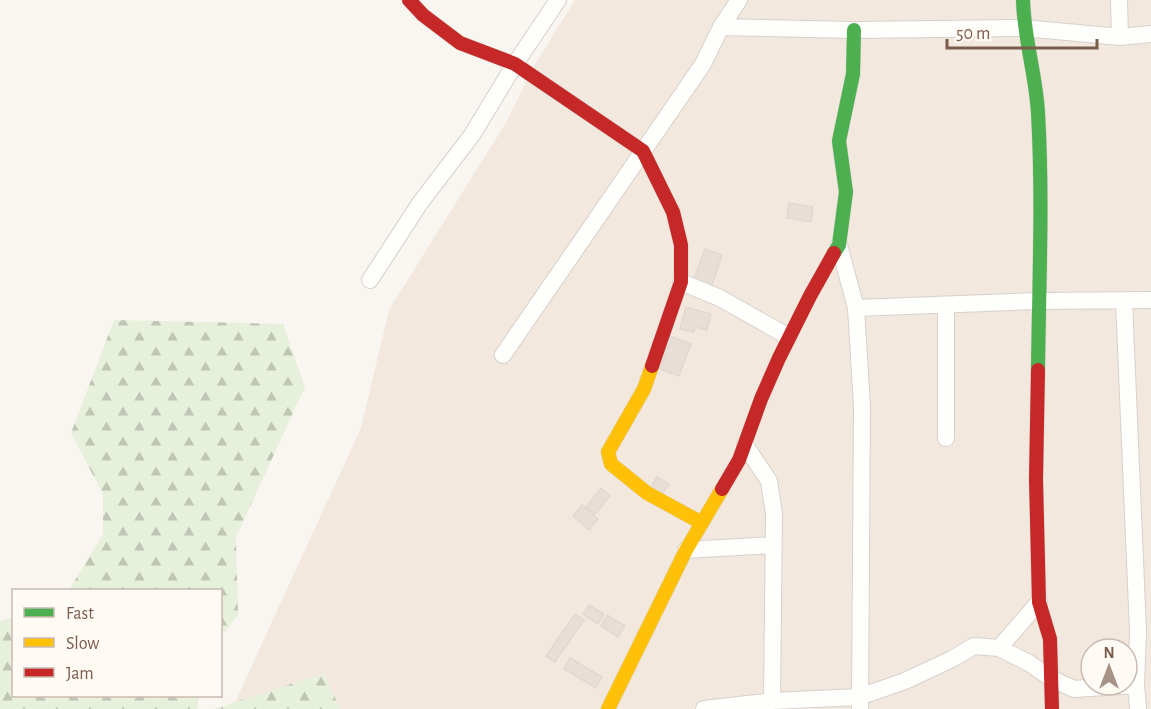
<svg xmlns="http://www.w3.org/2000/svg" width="1151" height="709" font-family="'Alegreya Sans',sans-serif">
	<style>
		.residential { fill: #f2e8de; fill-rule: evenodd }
		.forest { fill: url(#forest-firs) }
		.building { fill: #e6ded7; stroke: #e2d8d2; stroke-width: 1.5 }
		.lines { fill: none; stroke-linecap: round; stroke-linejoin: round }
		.street-casing { stroke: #d7d1cb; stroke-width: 18 }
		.fast-casing { stroke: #d9d2cb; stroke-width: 15 }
		.slow-casing { stroke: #d9d2cb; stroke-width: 15 }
		.jam-casing { stroke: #d9d2cb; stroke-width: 15 }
		.street { stroke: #fefefd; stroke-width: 16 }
		.fast { stroke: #4caf50; stroke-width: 14 }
		.slow { stroke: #ffc107; stroke-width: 14 }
		.jam { stroke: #c62828; stroke-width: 14 }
	</style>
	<defs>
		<pattern id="forest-firs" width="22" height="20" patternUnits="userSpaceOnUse" patternTransform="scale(1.5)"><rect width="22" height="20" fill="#e7f0db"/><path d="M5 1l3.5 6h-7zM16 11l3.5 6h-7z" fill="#c0c6b4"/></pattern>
	</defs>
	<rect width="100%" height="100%" fill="#f9f5f0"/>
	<path class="residential" d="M575,0H1151V709H232L361,428L389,310L507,121L534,66ZM1091,649H1127V685H1091Z"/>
	<path class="forest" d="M114,320L283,324L305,387L236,537L238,615L221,636L220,590H69L103,534V494L71,433Z
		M13,617L14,696H199L197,709H0V621Z
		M324,673L340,709H214Z"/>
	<path class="building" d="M789,203L813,207L811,222L787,218Z
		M705,249L722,255L710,291L692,284Z
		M686,307L711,314L707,330L695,327L694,332L680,329Z
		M672,337L691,344L679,376L660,369Z
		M657,477L669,484L661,496L649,490Z
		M601,488L610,496L595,514L586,507Z
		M582,505L598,519L589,530L573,516Z
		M589,605L604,614L598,624L583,614Z
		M575,614L584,620L555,662L546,656Z
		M607,615L625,626L618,637L601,626Z
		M570,658L602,677L596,688L564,669Z"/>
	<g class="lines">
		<g class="street-casing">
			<path id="street" d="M1119,0L1120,37
				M721,27L854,30L1024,28L1120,37L1151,34
				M839,245L856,308L862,407L860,709
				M370,280L420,203L472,135L515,64L558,0
				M681,282L720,298L789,337
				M1124,301L1138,631L1136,685L1138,709
				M856,308L1038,301L1151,300
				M503,355L703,64L721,27L739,0
				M946,438V305
				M745,445L769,481L774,514L772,701
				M686,550L774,545
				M999,648L1039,602
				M704,709L772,701L859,697L905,681L952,659L974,646L999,648L1029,663L1052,679L1074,689L1136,685"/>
		</g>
		<g class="fast-casing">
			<path id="fast" d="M1023,0C1024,39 1036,75 1038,113C1043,199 1039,284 1038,370
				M834,253L839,245L846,192L839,141L853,74L854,30"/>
		</g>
		<g class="slow-casing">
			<path id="slow" d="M652,366L644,389L608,452L611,464L647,493L702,523
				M608,709L686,550L722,489"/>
		</g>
		<g class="jam-casing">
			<path id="jam" d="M409,0L423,15L460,43L515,64L643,151L673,212L681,245V282L652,366
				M1038,370L1036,479L1039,602L1050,639L1052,709
				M722,489L739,460L761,399L779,358L810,296L834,253"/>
		</g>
		<use href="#street" class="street"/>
		<use href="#fast" class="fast"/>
		<use href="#slow" class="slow"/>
		<use href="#jam" class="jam"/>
	</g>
	<rect x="12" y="589" width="210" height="108" fill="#fffaf3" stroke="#cabbb1" stroke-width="1.5"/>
	<rect x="24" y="608" width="30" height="9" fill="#4caf50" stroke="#cabbb1" stroke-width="1.5"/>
	<text x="66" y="619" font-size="18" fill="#7a5c4d">Fast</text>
	<rect x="24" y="638" width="30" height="9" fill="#ffc107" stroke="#cabbb1" stroke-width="1.5"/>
	<text x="66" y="649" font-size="18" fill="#7a5c4d">Slow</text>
	<rect x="24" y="668" width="30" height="9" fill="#c62828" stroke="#cabbb1" stroke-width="1.5"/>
	<text x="66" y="679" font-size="18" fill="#7a5c4d">Jam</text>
	<g transform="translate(1109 667)"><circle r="28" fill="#fffaf3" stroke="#cabbb1" stroke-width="1.5"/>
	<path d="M0-4.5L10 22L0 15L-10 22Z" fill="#a69286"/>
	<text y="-9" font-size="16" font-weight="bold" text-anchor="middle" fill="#7a5c4d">N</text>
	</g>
	<path d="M947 39v9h150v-9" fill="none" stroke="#7a5c4d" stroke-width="3"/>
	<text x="956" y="39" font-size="18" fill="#7a5c4d" stroke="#fffaf3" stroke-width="4.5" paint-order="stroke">50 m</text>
</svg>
